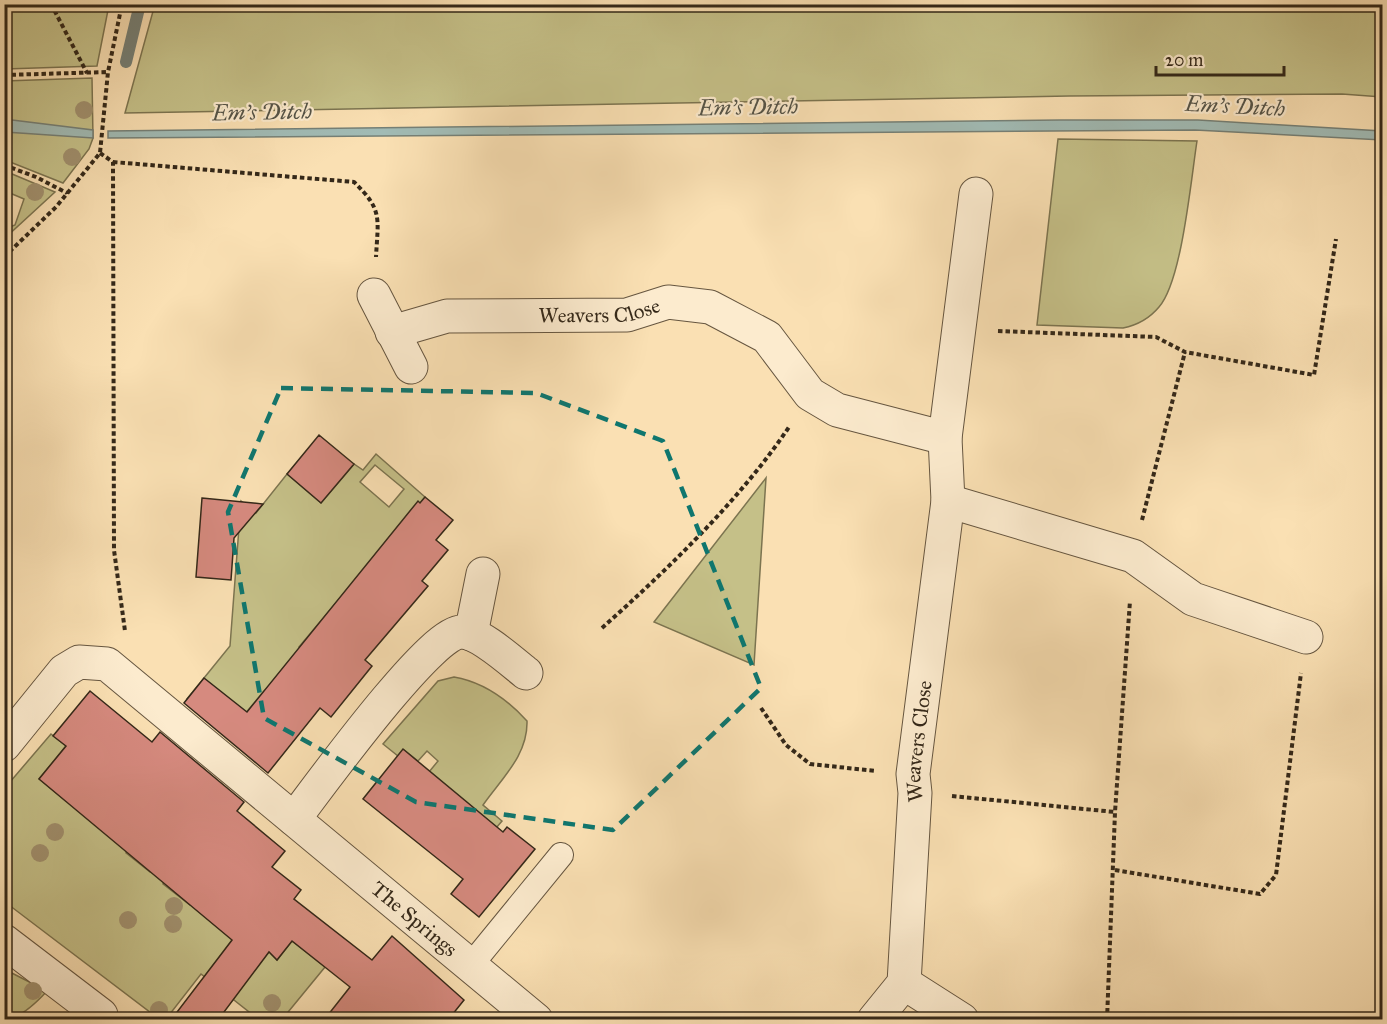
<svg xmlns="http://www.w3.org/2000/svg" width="1387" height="1024" font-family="'IM FELL Great Primer',serif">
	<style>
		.green { fill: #c5c088; stroke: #7c7450; stroke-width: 1.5; fill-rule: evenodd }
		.water { fill: #a1bbb5; stroke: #758077; stroke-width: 1.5 }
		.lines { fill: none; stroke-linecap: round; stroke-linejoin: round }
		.stream { stroke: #758077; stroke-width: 12 }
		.building { fill: #d68a7f; stroke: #342819; stroke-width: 1.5 }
		.service-casing { stroke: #665640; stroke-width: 26 }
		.minor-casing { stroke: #665640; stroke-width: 35 }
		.path { stroke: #342819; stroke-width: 4; stroke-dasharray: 4.5 3; stroke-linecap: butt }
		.service { stroke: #fcebce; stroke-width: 24 }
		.minor { stroke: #fcebce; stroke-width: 33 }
		.tree { fill: #a1906e }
		.marked { fill: none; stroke: #0f766e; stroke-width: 4.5; stroke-dasharray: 12 8; stroke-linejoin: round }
		.labels { text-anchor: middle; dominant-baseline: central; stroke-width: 4.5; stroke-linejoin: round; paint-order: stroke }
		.street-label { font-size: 21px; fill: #342819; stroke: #fcebce }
		.water-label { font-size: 22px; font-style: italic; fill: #555448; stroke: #fcebce }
	</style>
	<rect width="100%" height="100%" fill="#fae0b3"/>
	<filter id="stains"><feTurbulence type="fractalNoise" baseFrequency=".00333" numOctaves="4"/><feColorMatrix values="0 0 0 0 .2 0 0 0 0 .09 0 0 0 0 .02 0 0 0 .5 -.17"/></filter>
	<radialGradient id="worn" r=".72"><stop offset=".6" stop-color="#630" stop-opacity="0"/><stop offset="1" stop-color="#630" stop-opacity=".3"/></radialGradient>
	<path class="green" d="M155,4L1382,5V97L1342,94L1069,96L125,113Z
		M4,5H109L97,66L5,69Z
		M92,78L93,138L89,149L63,183L5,160L4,81Z
		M1058,139L1197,141C1191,179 1182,281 1159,307C1149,319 1138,325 1123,328L1037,325Z
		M5,171L55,192L5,238V229L15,225L24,199L5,191Z
		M376,454L425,497L299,647L308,655L264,691L234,727L272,767L187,699L230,646L241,501L256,513L287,474L321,503L354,464L363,470ZM375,465L404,489L389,507L360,482Z
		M766,478L754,665L654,622Z
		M454,677C483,682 507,699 527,721C528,755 502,778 483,805L502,821L491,834L429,772L438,761L427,751L418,761L404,750L398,756L383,744L438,681Z
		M51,734L66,746L39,779L66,801L155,817L126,853L150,872L176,840L190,851L163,884L190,905L243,915L277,960L292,941L325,967L284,1017L258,1019L201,974L166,1019H159L5,902L4,789Z
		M4,969L47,991C37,1002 20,1019 5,1019Z"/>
	<path class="water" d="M4,119L93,130V138L5,132Z
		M1060,120H1198L1382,131V140L1195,130L108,138V131Z"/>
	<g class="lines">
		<path class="stream" d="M126,62L140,4"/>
	</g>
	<path class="building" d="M319,435L354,464L321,503L287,474Z
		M425,497L453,520L436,540L448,550L422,581L428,586L365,660L372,666L331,717L320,708L268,773L184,703L204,678L247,712L418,501L420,503Z
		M202,498L263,504L234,538L231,580L196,577Z
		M90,691L152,742L160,732L244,802L237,811L285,851L272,867L301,890L294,899L372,960L392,936L464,1000L448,1020H324L350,987L292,941L277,960L269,952L218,1020H171L232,940L39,779L66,746L53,736Z
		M403,749L503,832L507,827L535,849L479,917L451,894L463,879L363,799Z"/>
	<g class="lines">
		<g class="service-casing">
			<path id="service" d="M471,965L561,855"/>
		</g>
		<g class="minor-casing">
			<g id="minor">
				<path d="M374,295L411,367"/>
				<path id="s1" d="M392,332L447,316L627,315L668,302L710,307L767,337L810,394L837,410L945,438"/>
				<path d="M948,501L1133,556L1193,599L1306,637"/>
				<path d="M471,634L483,574"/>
				<path id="s2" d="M4,745L64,671L79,662L107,664L536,1020"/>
				<path d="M294,819C317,789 431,631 461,632C479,632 511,661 526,673"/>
				<path d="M4,941L101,1015L97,1020"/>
				<path d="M904,983L962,1020"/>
				<path id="s3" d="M874,1020L904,983L915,793L913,774L948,501L945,438L976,194"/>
			</g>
		</g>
		<path class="path" d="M51,4L87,73
			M4,75L108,72
			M100,153L113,162L114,550L125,631
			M113,162L354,182C383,210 378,218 376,257
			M4,165L36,177L67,193
			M4,257L56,207L100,153L108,72L122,4
			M998,331L1156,337L1185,352L1314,375L1336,239
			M1142,520L1185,352
			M602,628C668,569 740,500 789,427
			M761,708L786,745L810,764L876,771
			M952,796L1115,812
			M1115,870L1260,894L1276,875L1301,673
			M1107,1020L1115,812L1130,601"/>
		<use href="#service" class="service"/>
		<use href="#minor" class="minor"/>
	</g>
	<g class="tree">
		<circle cx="84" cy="110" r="9"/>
		<circle cx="72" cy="157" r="9"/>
		<circle cx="35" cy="192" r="9"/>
		<circle cx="55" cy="832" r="9"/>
		<circle cx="40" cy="853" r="9"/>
		<circle cx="174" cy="906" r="9"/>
		<circle cx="128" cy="920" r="9"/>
		<circle cx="173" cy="924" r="9"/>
		<circle cx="33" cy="991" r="9"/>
		<circle cx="272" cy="1003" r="9"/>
		<circle cx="159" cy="1010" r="9"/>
	</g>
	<path class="marked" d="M281,388L536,393L663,441L761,688L613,830L416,802L264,718L228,512Z"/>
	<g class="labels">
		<g class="street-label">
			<text stroke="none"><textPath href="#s1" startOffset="210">Weavers Close</textPath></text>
			<text stroke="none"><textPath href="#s3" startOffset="290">Weavers Close</textPath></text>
			<text stroke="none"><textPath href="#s2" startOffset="540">The Springs</textPath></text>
		</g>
		<g class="water-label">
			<text transform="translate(1235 106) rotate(3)">Em's Ditch</text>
			<text transform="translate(748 107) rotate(-1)">Em's Ditch</text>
			<text transform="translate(262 112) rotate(-1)">Em's Ditch</text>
		</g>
	</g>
	<rect width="1387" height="1024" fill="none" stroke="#fae0b3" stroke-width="24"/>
	<rect x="6" y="6" width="1375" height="1012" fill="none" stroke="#342819" stroke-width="3"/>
	<rect x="12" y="12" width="1363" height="1000" fill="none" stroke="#342819" stroke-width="1.5"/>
	<path d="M1156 66v9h128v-9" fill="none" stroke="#342819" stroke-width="3"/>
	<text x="1165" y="66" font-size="18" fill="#342819" stroke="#fcebce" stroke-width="4.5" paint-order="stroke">20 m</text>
	<rect width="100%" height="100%" filter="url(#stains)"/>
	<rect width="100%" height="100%" fill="url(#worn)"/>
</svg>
